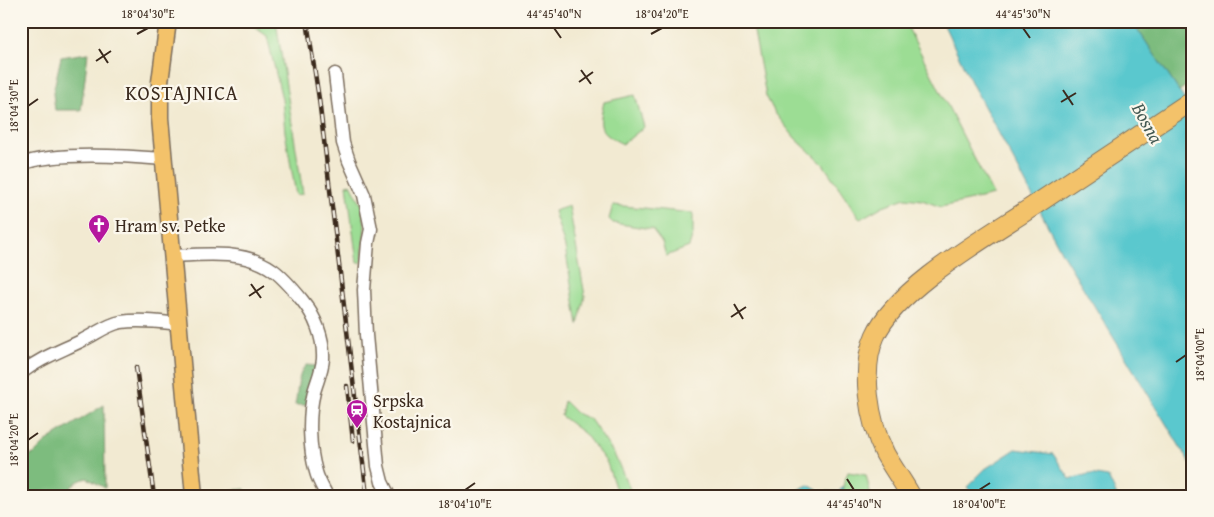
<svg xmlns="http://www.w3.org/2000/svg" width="1214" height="517" font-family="'Gentium Book Plus',serif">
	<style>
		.green { fill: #9cdd94; stroke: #6c8459 }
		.forest { fill: #7dbc7e; stroke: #5c734e }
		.water { fill: #5ac8ce; stroke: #4a7976 }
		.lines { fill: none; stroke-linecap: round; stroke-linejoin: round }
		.minor-casing { stroke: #7b6d5d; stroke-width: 15 }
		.major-casing { stroke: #7b6d5d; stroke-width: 19 }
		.highway-casing { stroke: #7b6d5d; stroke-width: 21 }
		.minor { stroke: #fff; stroke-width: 12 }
		.major { stroke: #f3c26a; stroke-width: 16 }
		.highway { stroke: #f3c26a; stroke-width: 19 }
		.rail-casing { stroke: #3b2a1e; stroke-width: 4.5 }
		.rail { stroke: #fbf7ec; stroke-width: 2.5; stroke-dasharray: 8; stroke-linecap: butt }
		.ticks { fill: none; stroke: #3b2a1e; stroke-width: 2 }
		.labels { text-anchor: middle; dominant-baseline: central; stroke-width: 4.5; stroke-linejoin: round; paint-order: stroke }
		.poi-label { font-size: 18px; fill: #3b2a1e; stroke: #fbf7ec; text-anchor: start }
		.water-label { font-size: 19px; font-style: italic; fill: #445953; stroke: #fbf7ec }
		.quarter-label { font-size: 20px; letter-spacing: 1px; fill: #3b2a1e; stroke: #fbf7ec }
		.neatline { fill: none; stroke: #3b2a1e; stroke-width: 2 }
		.ticks-label { font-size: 12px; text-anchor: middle; fill: #3b2a1e }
	</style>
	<rect width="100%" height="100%" fill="#fbf7ec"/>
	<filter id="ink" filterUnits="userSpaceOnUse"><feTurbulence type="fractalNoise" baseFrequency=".02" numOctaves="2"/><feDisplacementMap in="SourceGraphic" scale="10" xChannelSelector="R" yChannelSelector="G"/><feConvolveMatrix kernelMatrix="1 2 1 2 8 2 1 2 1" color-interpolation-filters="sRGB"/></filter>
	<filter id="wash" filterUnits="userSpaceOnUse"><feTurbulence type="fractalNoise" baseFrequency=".0096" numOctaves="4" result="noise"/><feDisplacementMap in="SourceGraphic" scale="20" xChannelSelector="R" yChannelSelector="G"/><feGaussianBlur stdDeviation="1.12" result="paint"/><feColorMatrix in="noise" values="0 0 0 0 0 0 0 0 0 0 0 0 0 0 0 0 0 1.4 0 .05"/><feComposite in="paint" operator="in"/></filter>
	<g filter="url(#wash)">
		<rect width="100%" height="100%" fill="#f2ead2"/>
		<path class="green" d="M232,21H276L303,194L296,195L285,132L282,99L267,36L253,26H233Z
			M752,21H874L879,29L905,22L993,195L941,207L922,200L905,198L883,206L860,219L823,164L795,138L775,113L766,96Z
			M635,95L644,127L623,144C598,132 598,128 604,102Z
			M351,184L362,205L365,225L362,262L357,263L347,185Z
			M613,205L693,213V234L689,247L666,256L662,242L652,229L613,223L609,219Z
			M569,206L585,296L578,325L565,247L554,211Z
			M564,401L576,413L590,419L614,454L633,496H618L607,463L585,434L561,416Z
			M848,472L866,475L871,496H845L843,486Z"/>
		<path class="forest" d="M1132,21H1193V81L1179,91Z
			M88,53L81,110H55L53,93L61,57Z
			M306,365L316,366L308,405H295C298,392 297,374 306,365Z
			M104,405L105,488L87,478C76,481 71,485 67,496H21V458L34,454L48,440Z
			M245,489L244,496H199L198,494Z"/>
		<path class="water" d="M942,21H1132L1193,112V468L1062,253L1015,163L973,86Z
			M1016,449L1053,454L1070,479L1089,474L1108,477L1117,496H975L967,487L985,469Z
			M808,485L819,491L839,492L843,486L845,496H785Z"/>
	</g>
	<g filter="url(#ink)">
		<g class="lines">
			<g class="minor-casing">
				<path id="minor" d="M335,74L343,143L349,161L364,195L371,229L368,243L364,290L366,335L378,466L382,482L389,496
					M21,164C55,151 127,156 164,159
					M173,256C205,254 245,250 273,270C284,278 293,289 302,300C315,316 324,338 323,359C322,371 317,381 314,392C308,416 309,448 316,472C318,480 323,488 327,496
					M21,373C40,358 61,351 83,340C96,334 106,325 121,322C140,319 161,322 179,324"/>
			</g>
			<g class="major-casing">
				<path id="major" d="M168,21L160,82V118L194,496"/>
			</g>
			<g class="highway-casing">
				<path id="highway" d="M911,496C903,482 893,468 885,454C869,422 860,369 875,336C896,288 987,237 1032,207C1085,172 1139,136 1193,100"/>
			</g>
			<use href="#minor" class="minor"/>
			<use href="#major" class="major"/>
			<use href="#highway" class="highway"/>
			<g class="rail-casing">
				<path id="rail" d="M307,21L319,99L367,496
					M136,367L154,496
					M347,386L353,441"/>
			</g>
			<use href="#rail" class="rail"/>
		</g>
	</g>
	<path class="ticks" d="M554,28L561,38M1023,28L1030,38M137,34L148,28M651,34L662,28M99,49L108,63M96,61L111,51M581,70L591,84M579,82L593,72M1063,90L1073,105M1061,102L1076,93M28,106L38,99M251,284L261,298M249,296L264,286M734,304L743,319M731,317L746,307M1176,362L1186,355M28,440L38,433M847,479L854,490M465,490L475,483M979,490L990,483"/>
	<defs>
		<g id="church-pin" transform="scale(1.125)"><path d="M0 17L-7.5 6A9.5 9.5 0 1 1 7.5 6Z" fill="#b5179e" stroke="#fbf7ec"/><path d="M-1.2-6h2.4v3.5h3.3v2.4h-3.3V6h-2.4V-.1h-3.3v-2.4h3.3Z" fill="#fff"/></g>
		<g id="station-pin" transform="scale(1.125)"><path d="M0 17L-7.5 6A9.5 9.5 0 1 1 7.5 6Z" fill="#b5179e" stroke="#fbf7ec"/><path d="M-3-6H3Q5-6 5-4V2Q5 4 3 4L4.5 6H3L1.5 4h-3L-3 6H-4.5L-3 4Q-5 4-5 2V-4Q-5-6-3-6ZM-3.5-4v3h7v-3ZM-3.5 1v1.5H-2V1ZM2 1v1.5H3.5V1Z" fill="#fff"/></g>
	</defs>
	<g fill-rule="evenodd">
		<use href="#church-pin" x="99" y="225"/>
		<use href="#station-pin" x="357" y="410"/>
	</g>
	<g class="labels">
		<g class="poi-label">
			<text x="115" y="225">Hram sv. Petke</text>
			<text x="373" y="400">Srpska<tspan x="373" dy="21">Kostajnica</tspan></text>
		</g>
		<g class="water-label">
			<text transform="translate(1148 123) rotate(61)">Bosna</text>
		</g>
		<g class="quarter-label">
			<text x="182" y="92">KOSTAJNICA</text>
		</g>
	</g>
	<rect width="1214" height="517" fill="none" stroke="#fbf7ec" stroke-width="55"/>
	<rect x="28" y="28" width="1158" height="462" class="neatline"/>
	<g class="ticks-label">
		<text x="148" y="18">18°04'30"E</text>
		<text x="554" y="18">44°45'40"N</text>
		<text x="662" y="18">18°04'20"E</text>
		<text x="1023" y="18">44°45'30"N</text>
		<text transform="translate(14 106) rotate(-90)" y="4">18°04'30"E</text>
		<text transform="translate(1200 355) rotate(-90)" y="4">18°04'00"E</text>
		<text transform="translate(14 440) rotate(-90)" y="4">18°04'20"E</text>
		<text x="465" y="508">18°04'10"E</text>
		<text x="854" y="508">44°45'40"N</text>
		<text x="979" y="508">18°04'00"E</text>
	</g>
</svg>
